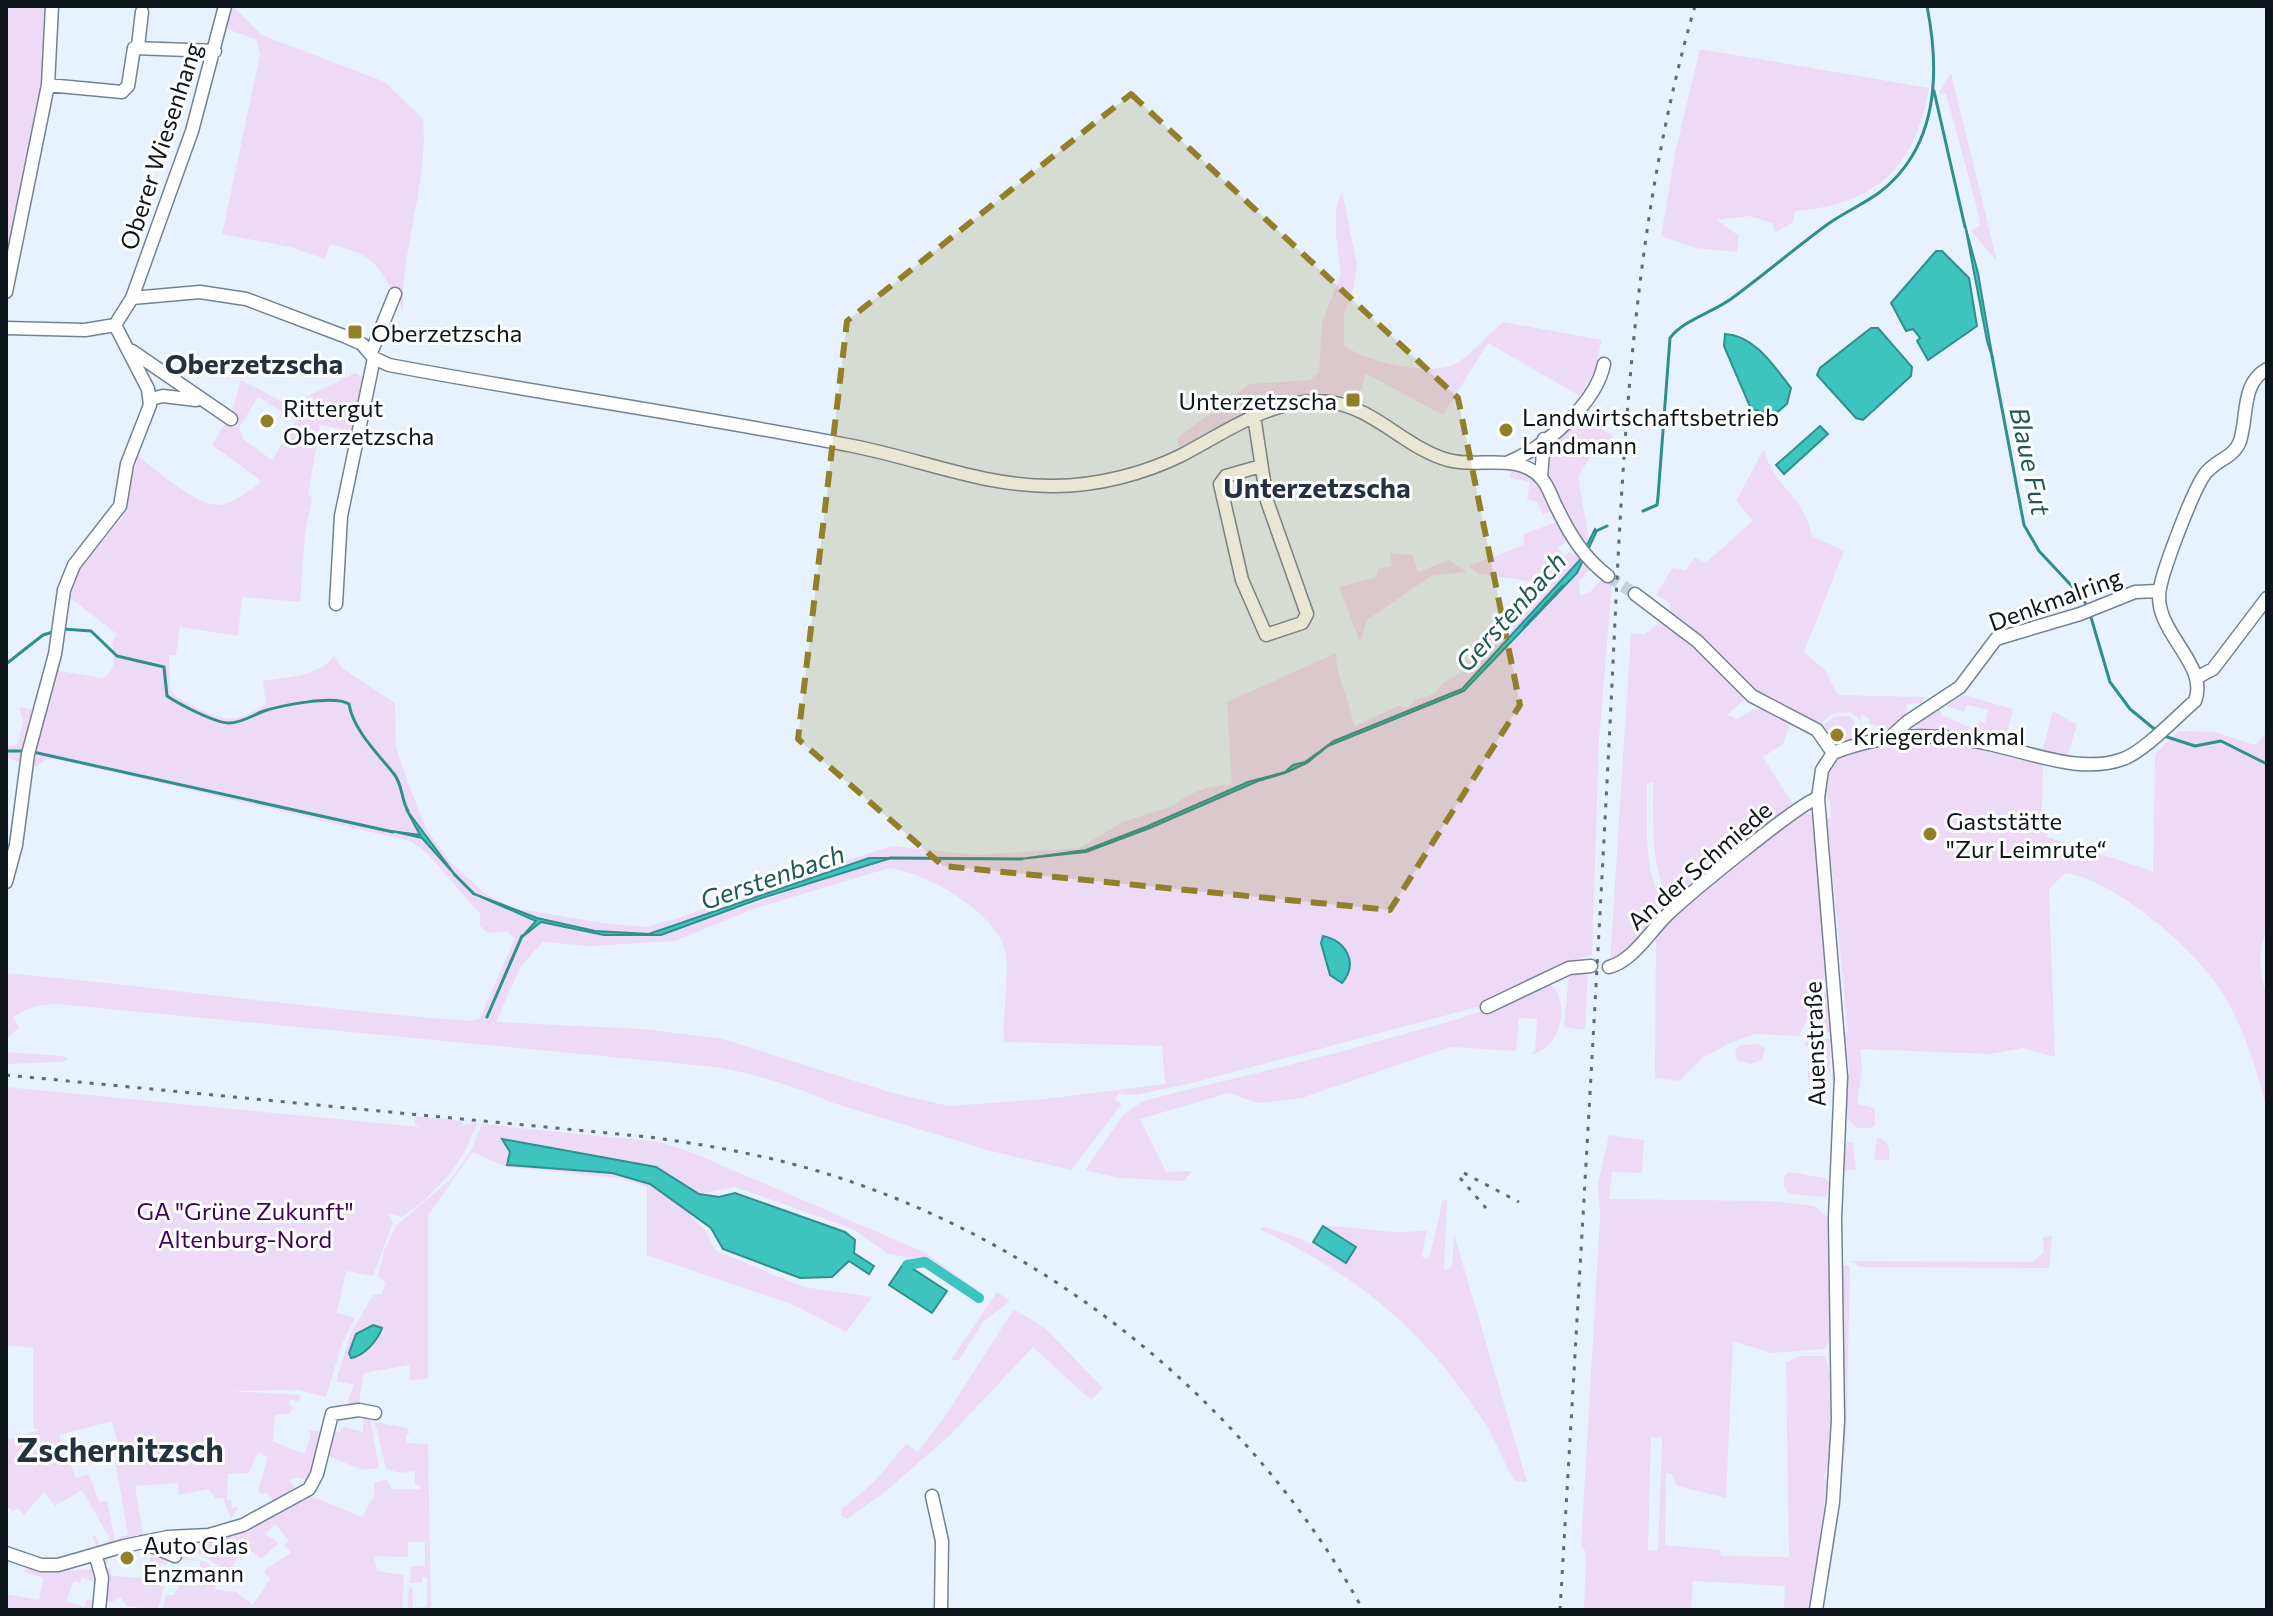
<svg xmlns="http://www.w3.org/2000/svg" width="2273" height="1616" font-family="Commissioner,sans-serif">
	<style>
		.green { fill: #eddaf7; fill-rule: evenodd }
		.water { fill: #3dc4be; stroke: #2f8f8d; stroke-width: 2 }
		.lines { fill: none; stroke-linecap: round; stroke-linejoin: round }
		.stream { stroke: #2f8f8d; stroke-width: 3 }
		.canal { stroke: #3dc4be; stroke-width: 10 }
		.minor-tunnel { stroke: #c7d1dc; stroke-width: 12; stroke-dasharray: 12 6; stroke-linecap: butt }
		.minor-casing { stroke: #738293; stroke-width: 15 }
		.minor { stroke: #fff; stroke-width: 12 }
		.rail { stroke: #616972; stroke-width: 3; stroke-dasharray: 4 8; stroke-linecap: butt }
		.marked { fill: #918027; fill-opacity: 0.2; stroke: #918027; stroke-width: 6; stroke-dasharray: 16 10; stroke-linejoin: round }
		.poi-dot { fill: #918027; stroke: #fefefe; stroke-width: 3 }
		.labels { text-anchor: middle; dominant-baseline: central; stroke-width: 6; stroke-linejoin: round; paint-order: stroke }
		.street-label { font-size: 24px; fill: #0e141b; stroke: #fefefe }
		.poi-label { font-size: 24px; fill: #0e141b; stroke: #fefefe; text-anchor: start }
		.park-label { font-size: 24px; fill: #41005a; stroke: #fefefe }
		.water-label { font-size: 26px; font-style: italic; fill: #215855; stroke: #fefefe }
		.quarter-label { font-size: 28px; font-weight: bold; fill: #243140; stroke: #fefefe }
		.district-label { font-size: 32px; font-weight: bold; fill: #243140; stroke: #fefefe }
	</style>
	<rect width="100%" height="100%" fill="#e8f2fe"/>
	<path class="green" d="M6,6H49L46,85L6,273Z
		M234,7L262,35L385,82L423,119C429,184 401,245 403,310C377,267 381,257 330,244L325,259L290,247L222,234L260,55L257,40L222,27L228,10Z
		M1700,49L1929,88C1915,168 1876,204 1796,211L1792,223L1776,232L1772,223L1750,216L1717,220L1739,236L1737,252L1695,248L1661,236L1675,153Z
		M1951,73L1997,261L1971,231L1980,225L1978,212L1946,94L1939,93Z
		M1342,191L1357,265L1353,289L1344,315V345C1364,362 1424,374 1451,366C1465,361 1490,333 1503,322L1602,340L1594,371L1580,396L1488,343L1443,415L1365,373L1362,389L1355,395C1279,397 1244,409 1179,448L1177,438L1250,384L1310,380L1319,372L1322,323L1341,274L1336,237V208Z
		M355,373L367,379L355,432L320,425L308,495L312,497L305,534L300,602L242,597L238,636L180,627L176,655H169L170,689C175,697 182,700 190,704C222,722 235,725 266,704L263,681C288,677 318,677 334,656L342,668L395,703L396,747L408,783L426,828L449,861L483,892L513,908L609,924L646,927L682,917L750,891L892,846L977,855L1079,848L1123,822L1175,805C1186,793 1216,783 1232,785L1227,702L1336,653L1337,668L1355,726L1398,706L1408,708L1415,700L1434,694L1443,683L1459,674L1509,614L1539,589L1530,581L1478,574L1469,566L1524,545V534L1556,522L1568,540L1558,548L1565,556L1570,552L1573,555L1575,548L1581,558L1462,689L1334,741L1305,762L1293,765L1285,772L1248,782L1148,826L1086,850L1024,858L1086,852L1150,828L1258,781L1285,773L1328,746L1464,691L1584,562L1590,569L1579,581L1580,596L1590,592L1601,580L1612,583L1599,740L1592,955L1580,958L1485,1005L1192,1083L1136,1095L1118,1094L1115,1099L1122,1104L1071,1170L991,1151L833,1103C799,1088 754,1073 716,1067L57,1004C40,1004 27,1008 13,1017L19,1027L6,1040V973C162,987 316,1010 472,1021L480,1018L515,938L507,931L488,933L480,926V914L427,853L410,841L56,759H46L36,767L6,758V747L17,745L23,722L19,707L43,711L54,670L102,678C117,672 114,655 112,643L117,634L70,598L80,568L121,519L138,456C156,470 203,512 225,504C237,500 248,491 259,484L260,480L212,445L232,412L241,380L296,409L308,396ZM258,397L296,421L272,460L243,439L239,428ZM887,858L661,935L593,933L541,922L523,936L537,921L479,897L537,918L595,931L649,934L795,883ZM889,868C926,872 1002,915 1006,956C1009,984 1002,1014 1004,1042L1162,1046L1165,1084L1046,1099L949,1106L893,1093L723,1039L642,1029L496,1022L521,966L543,942L590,946L675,941L756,908Z
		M1575,415L1614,436L1590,457L1578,477L1588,534L1586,548L1546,477L1548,443Z
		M1764,449C1774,489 1803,493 1812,536L1844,551L1804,652L1825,670L1838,695L1924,697L1923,703L1907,704L1906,717L1891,729L1868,723L1870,719L1861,715V721L1851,712L1833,713L1822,723L1762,698L1671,613L1670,603L1656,595L1672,568L1686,570L1695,557L1705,563L1753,521L1736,501Z
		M1511,469C1531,474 1551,488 1551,511L1543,515L1537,502L1527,499L1530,482L1510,478Z
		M1390,553L1412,555L1418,572L1449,560L1467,572L1431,576L1367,620L1360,642L1339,587L1376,577L1378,569L1392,566Z
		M1665,620L1689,639L1747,697L1727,715L1738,719C1765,701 1758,708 1791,722L1783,744L1763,757L1794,806L1670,906C1651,865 1653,826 1653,782L1647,784C1648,821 1641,879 1668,908L1629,950L1610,962L1631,633L1644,634Z
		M1964,695L2013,709L2006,737L1992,733L1990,740L1917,733L1916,721L1939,709L1943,716L1977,730L1978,721L1985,723L1988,710L1967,705L1964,712L1946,706Z
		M2053,711L2077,725L2067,757L2042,753Z
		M1835,716H1850L1858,728L1851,732L1853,740L1840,744L1829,736L1824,724Z
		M2179,731L2215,732L2255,745L2267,732V928C2255,961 2262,971 2267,1002C2272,1036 2267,1075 2267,1110C2257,1068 2243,1026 2220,989C2193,948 2114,879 2065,873L2049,889L2055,1057L2023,1048L1990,1054L1860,1049L1862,1069L1857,1104L1875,1108V1124L1871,1128H1856L1845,1114L1849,1068L1843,1032L1848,1031L1827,819L1831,817L1830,802L1824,794C1826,784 1826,773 1833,765C1854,739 1933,739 1965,743C1991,746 2017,756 2043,763L2042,817L2047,823V837L2153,871L2155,754Z
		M1799,812L1814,815L1830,970L1799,1036L1755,1034L1730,1043L1701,1059L1679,1081L1655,1078L1656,930Z
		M1588,970L1585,1030L1564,1027L1569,974Z
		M1831,981L1834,1031L1815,1035L1812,1020Z
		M1547,983C1571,993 1565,1050 1529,1055L1535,1051L1537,1019L1519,1018L1516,1051L1450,1047L1302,1098L1258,1103L1229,1093L1140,1119L1166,1172L1192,1171L1184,1181L1119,1178L1085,1170L1123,1115L1143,1101C1222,1081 1299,1064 1379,1041C1440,1024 1490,1013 1547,983Z
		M1831,1039L1835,1042L1836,1075L1832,1082L1833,1042L1830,1043V1071L1824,1081L1808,1080V1071H1814V1047L1804,1046L1806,1040Z
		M1759,1044L1765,1048L1762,1060L1750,1064L1737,1060L1735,1050L1741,1045Z
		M6,1052L61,1056L68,1058L63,1062L6,1064Z
		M6,1087L420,1127L414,1124L415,1116L460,1121L463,1125L477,1123C463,1164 437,1193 402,1217L388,1213L393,1223L373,1276L346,1271L337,1313L355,1318L342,1344L326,1397L299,1390L231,1391L301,1395L298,1402L291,1399L289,1404L293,1407L290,1414L275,1415L273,1441L304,1454L311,1437L308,1430L323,1432L310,1481L297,1477L290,1480L294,1488L269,1506L272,1499L266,1492L263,1495L258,1491L268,1457L258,1452L249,1473L228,1474L227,1500H231L232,1508L238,1507L231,1519L223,1498H215L209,1489L179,1495L178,1483L135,1486L143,1534L121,1539L118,1537L128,1535L115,1460L121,1457L112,1421L59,1435L76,1478L89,1474L99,1502L107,1501L115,1541L97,1548L92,1536L95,1535L100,1545L110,1539L82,1490L55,1506L44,1492L24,1515L18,1508L13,1512L6,1505V1440L38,1430L33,1428V1348L6,1345Z
		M482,1124L660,1142L693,1153L926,1253L980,1292L920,1259L888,1254L853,1229L735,1187L699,1194L689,1215L705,1230L715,1250L803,1287L872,1297L846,1332L794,1305L647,1255V1187L619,1178L507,1167L472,1152L428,1216V1379L410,1380L409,1365L364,1373L358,1408L345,1409L354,1385L336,1381L351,1333L373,1295L382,1294L385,1283L378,1275L385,1248L397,1225L452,1178L471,1151ZM373,1325L382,1328L349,1353L356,1334Z
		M1609,1135L1644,1140L1642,1173L1612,1172L1609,1199L1771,1201L1814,1206L1831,1220L1833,1335L1825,1349L1771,1353L1733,1341L1726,1498L1677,1486L1672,1475L1666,1473L1665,1545L1720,1550L1721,1556L1789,1557L1786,1362L1800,1356H1825L1831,1377V1405L1828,1464L1823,1478L1827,1481L1826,1492L1809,1610H1784L1785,1586L1693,1581L1691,1610H1584L1586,1552L1581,1547L1600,1217L1598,1183ZM1651,1437L1662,1438L1658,1551L1648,1550Z
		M1877,1138H1882L1889,1147V1160H1874Z
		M1847,1142H1853L1856,1170H1843Z
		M1789,1172L1825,1178L1831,1183L1827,1191L1830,1192L1825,1197L1789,1194L1784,1187V1176Z
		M1443,1199L1447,1201L1444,1268L1446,1271L1452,1265L1454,1234L1527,1482L1515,1481C1503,1462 1496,1441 1484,1422C1424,1330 1359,1276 1261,1230L1263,1227C1293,1234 1320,1246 1346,1263L1356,1247L1323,1226C1358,1226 1390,1236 1427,1230L1422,1256L1425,1259L1430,1255Z
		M2052,1236L2049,1268L1859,1267L1851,1261L2033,1262L2044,1252L2043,1237Z
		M1845,1264L1850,1267L1846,1442L1832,1562L1820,1610L1843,1395L1841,1268Z
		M997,1292L1010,1301L984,1321L959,1360H951Z
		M1014,1309L1046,1329L1103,1388L1091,1400L1033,1347L949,1436L885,1492L847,1519L841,1516L842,1509L875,1481L906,1444L918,1452L947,1413Z
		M363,1414L370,1418L379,1468L362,1470L324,1454L332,1431L340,1433L341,1426L363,1432Z
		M375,1422L407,1428L410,1433L406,1434V1443L428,1444L431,1610H407L409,1587H412L413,1608L427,1607V1577H422V1583H410L411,1566H425V1542H408V1557L374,1556L377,1571L404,1575L402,1610L163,1609L166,1595H174L180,1585L198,1586L200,1561L180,1559L179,1570L177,1560L180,1556L207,1562L216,1573H205L202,1582H216L215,1589L236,1592L253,1605L271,1578L265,1574L266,1569L291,1553L284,1545L289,1541L275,1524L265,1534L279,1543L261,1559L245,1546L233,1565L238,1569L234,1576L201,1554L166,1548L157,1542L209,1537L309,1495L362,1517L374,1496V1483L386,1479L392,1489H420V1485H415V1471L400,1473L386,1469Z
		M110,1554L106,1567L111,1569V1576L147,1578L150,1557L163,1558L164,1555L169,1559L166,1565L161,1563L159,1570L166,1575L157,1574L154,1584L164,1587L158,1610L127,1606L120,1597L112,1602L104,1600L102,1559Z
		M27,1565L53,1571L93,1569L99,1579L98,1584L82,1577L80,1583L74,1581L66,1601L84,1607L87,1599L96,1601V1610H6V1594L39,1600L43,1578L24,1572Z"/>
	<path class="water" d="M1965,225L1978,273L1993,360L1987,341Z
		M1936,251H1942L1969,278L1977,326L1928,360L1917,341L1920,338L1913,329L1906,331L1891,303Z
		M1871,328H1878L1912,367L1911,376L1863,420L1856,418L1817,375L1820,368Z
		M1725,334C1754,335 1774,366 1791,388L1787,404L1774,415L1751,409L1724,346Z
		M1820,426L1828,434L1784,474L1776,465Z
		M1595,529L1597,531L1577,573L1464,691L1328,746L1307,763L1285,773L1258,781L1150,828L1086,852L1020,859L1086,850L1148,826L1248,782L1285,772L1293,765L1305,762L1334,741L1462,689L1579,561Z
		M406,809L456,876L422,838L391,831L420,835Z
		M869,858H891L759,899L661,935H604L541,922L521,938L536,921L472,893L537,918L595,931L649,934Z
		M1323,936C1346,941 1359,963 1342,983L1330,975L1321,943Z
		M502,1139L656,1167L699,1194L719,1197L735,1193L845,1232L855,1240L854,1253L874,1266L869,1274L849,1261L832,1277L800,1278L723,1249L711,1228L650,1184L612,1173L507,1165L510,1152Z
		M1323,1226L1356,1247L1346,1263L1313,1242Z
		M904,1263L947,1291L932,1313L889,1285Z
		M373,1325L382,1328C378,1340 364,1356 351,1358L349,1353L356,1334Z"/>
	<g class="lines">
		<path class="stream" d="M1934,91L1965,227
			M1992,356L2024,525L2039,551L2083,598L2087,607
			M1643,511L1657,505L1658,497L1670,338C1682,321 1713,312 1731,299C1764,275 1795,248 1828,224C1845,212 1864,204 1880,192C1939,146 1940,72 1927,6
			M1594,532L1607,526
			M2090,614L2110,682L2130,709L2158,732
			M1524,627L1563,586
			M63,629L91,631L117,656L164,667L167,696C179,704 215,723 229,723C242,723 253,715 264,711C283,705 334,695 349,704C353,730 379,755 394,774C403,785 401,800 408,811
			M6,664L43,635L56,631
			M2164,736L2195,746L2221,741L2267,764
			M6,751H26
			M33,752L393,832
			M890,858L1022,859
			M454,874L474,894
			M487,1017L522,936"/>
		<path class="canal" d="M907,1265L925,1262L979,1298"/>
		<path class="minor-tunnel" d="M1608,576L1635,594"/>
		<g class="minor-casing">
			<path id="minor" d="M138,46L142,12
				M48,85L122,92L128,86L134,48L215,51
				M6,292L48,85L52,6
				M132,298L192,131L225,6
				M6,328L85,330L115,325L132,298L200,292L246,299L344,336L362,344L374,358L389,365C543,394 699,416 853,446C920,459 985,487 1054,486C1096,486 1144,474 1182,455C1228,431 1274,396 1329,402C1374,407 1405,448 1448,460C1479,469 1518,451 1542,479C1549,487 1552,499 1557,508C1570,535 1584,558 1608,576
				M132,351L231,419
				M371,353L395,294
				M151,399L163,396L196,400
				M1254,416L1267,501L1307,614L1302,623L1266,635L1242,580L1220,484L1226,476L1261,466
				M1509,462C1546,446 1596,404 1604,364
				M1541,478L1544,439
				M1635,594L1697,641L1752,696L1817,730L1833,753
				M336,604L341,516L374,358
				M2198,677L2213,669L2267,598
				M1894,734L1907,722L1960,687L1996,639L2080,614L2135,592L2159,591
				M1833,753C1882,733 1932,732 1984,743C2027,751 2080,775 2123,759C2145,751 2176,717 2195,701C2210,663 2151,631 2160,588C2164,567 2193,490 2205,474C2215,460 2234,458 2240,441C2248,416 2241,383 2267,369
				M6,882L16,845L28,754L55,654L64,590L74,565L120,506L127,464L150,405L148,389L115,325
				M1609,967C1633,961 1651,930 1668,914C1688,895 1799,803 1818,798
				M1487,1007L1569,968L1591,966
				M932,1496L942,1541L941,1610
				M142,1542L175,1556
				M6,1553L41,1565H58L124,1546L168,1537L209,1535L243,1525L309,1489L317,1474L332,1414L359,1410L375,1413
				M96,1557L102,1578L99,1610
				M1816,1610L1833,1502L1838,1420L1835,1218L1841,1077L1818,798L1822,770L1833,753"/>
		</g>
		<use href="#minor" class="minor"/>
		<path class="rail" d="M6,1075L649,1137C707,1145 765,1155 821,1172C1046,1240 1250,1403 1363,1610
			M1464,1173L1519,1202
			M1460,1178L1486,1208
			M1560,1610C1577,1321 1594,1033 1609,744C1622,497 1625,245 1695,6"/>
	</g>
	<path class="marked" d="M1131,94L1458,398L1520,705L1390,910L943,866L798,739L847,321Z"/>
	<g class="poi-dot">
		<rect x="347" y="324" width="16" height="16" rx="4"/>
		<rect x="1345" y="392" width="16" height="16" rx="4"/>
		<circle cx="267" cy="421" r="8"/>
		<circle cx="1506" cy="430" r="8"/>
		<circle cx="1837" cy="735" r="8"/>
		<circle cx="1930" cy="834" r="8"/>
		<circle cx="127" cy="1558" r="8"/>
	</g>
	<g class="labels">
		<g class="street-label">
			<text transform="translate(160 146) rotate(-72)">Oberer Wiesenhang</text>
			<text transform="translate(2055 599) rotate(-20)">Denkmalring</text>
			<text transform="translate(1699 865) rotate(-41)">An der Schmiede</text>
			<text transform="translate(1814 1044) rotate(-92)">Auenstraße</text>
		</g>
		<g class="poi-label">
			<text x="371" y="332">Oberzetzscha</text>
			<text x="1337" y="400" text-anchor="end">Unterzetzscha</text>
			<text x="283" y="407">Rittergut<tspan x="283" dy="28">Oberzetzscha</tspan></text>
			<text x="1522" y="416">Landwirtschaftsbetrieb<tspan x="1522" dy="28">Landmann</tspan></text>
			<text x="1853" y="735">Kriegerdenkmal</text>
			<text x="1946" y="820">Gaststätte<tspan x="1946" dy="28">"Zur Leimrute“</tspan></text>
			<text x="143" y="1544">Auto Glas<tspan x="143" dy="28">Enzmann</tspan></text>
		</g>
		<g class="park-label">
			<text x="245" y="1210">GA "Grüne Zukunft"<tspan x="245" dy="28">Altenburg-Nord</tspan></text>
		</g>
		<g class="water-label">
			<text transform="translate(2031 461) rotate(78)">Blaue Fut</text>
			<text transform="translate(1510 611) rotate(-48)">Gerstenbach</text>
			<text transform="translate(772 876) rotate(-19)">Gerstenbach</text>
		</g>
		<g class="quarter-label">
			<text x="254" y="363">Oberzetzscha</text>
			<text x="1317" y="487">Unterzetzscha</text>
		</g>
		<g class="district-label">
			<text x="120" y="1449">Zschernitzsch</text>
		</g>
	</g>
	<rect width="2273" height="1616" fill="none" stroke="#0e141b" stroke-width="16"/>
</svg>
